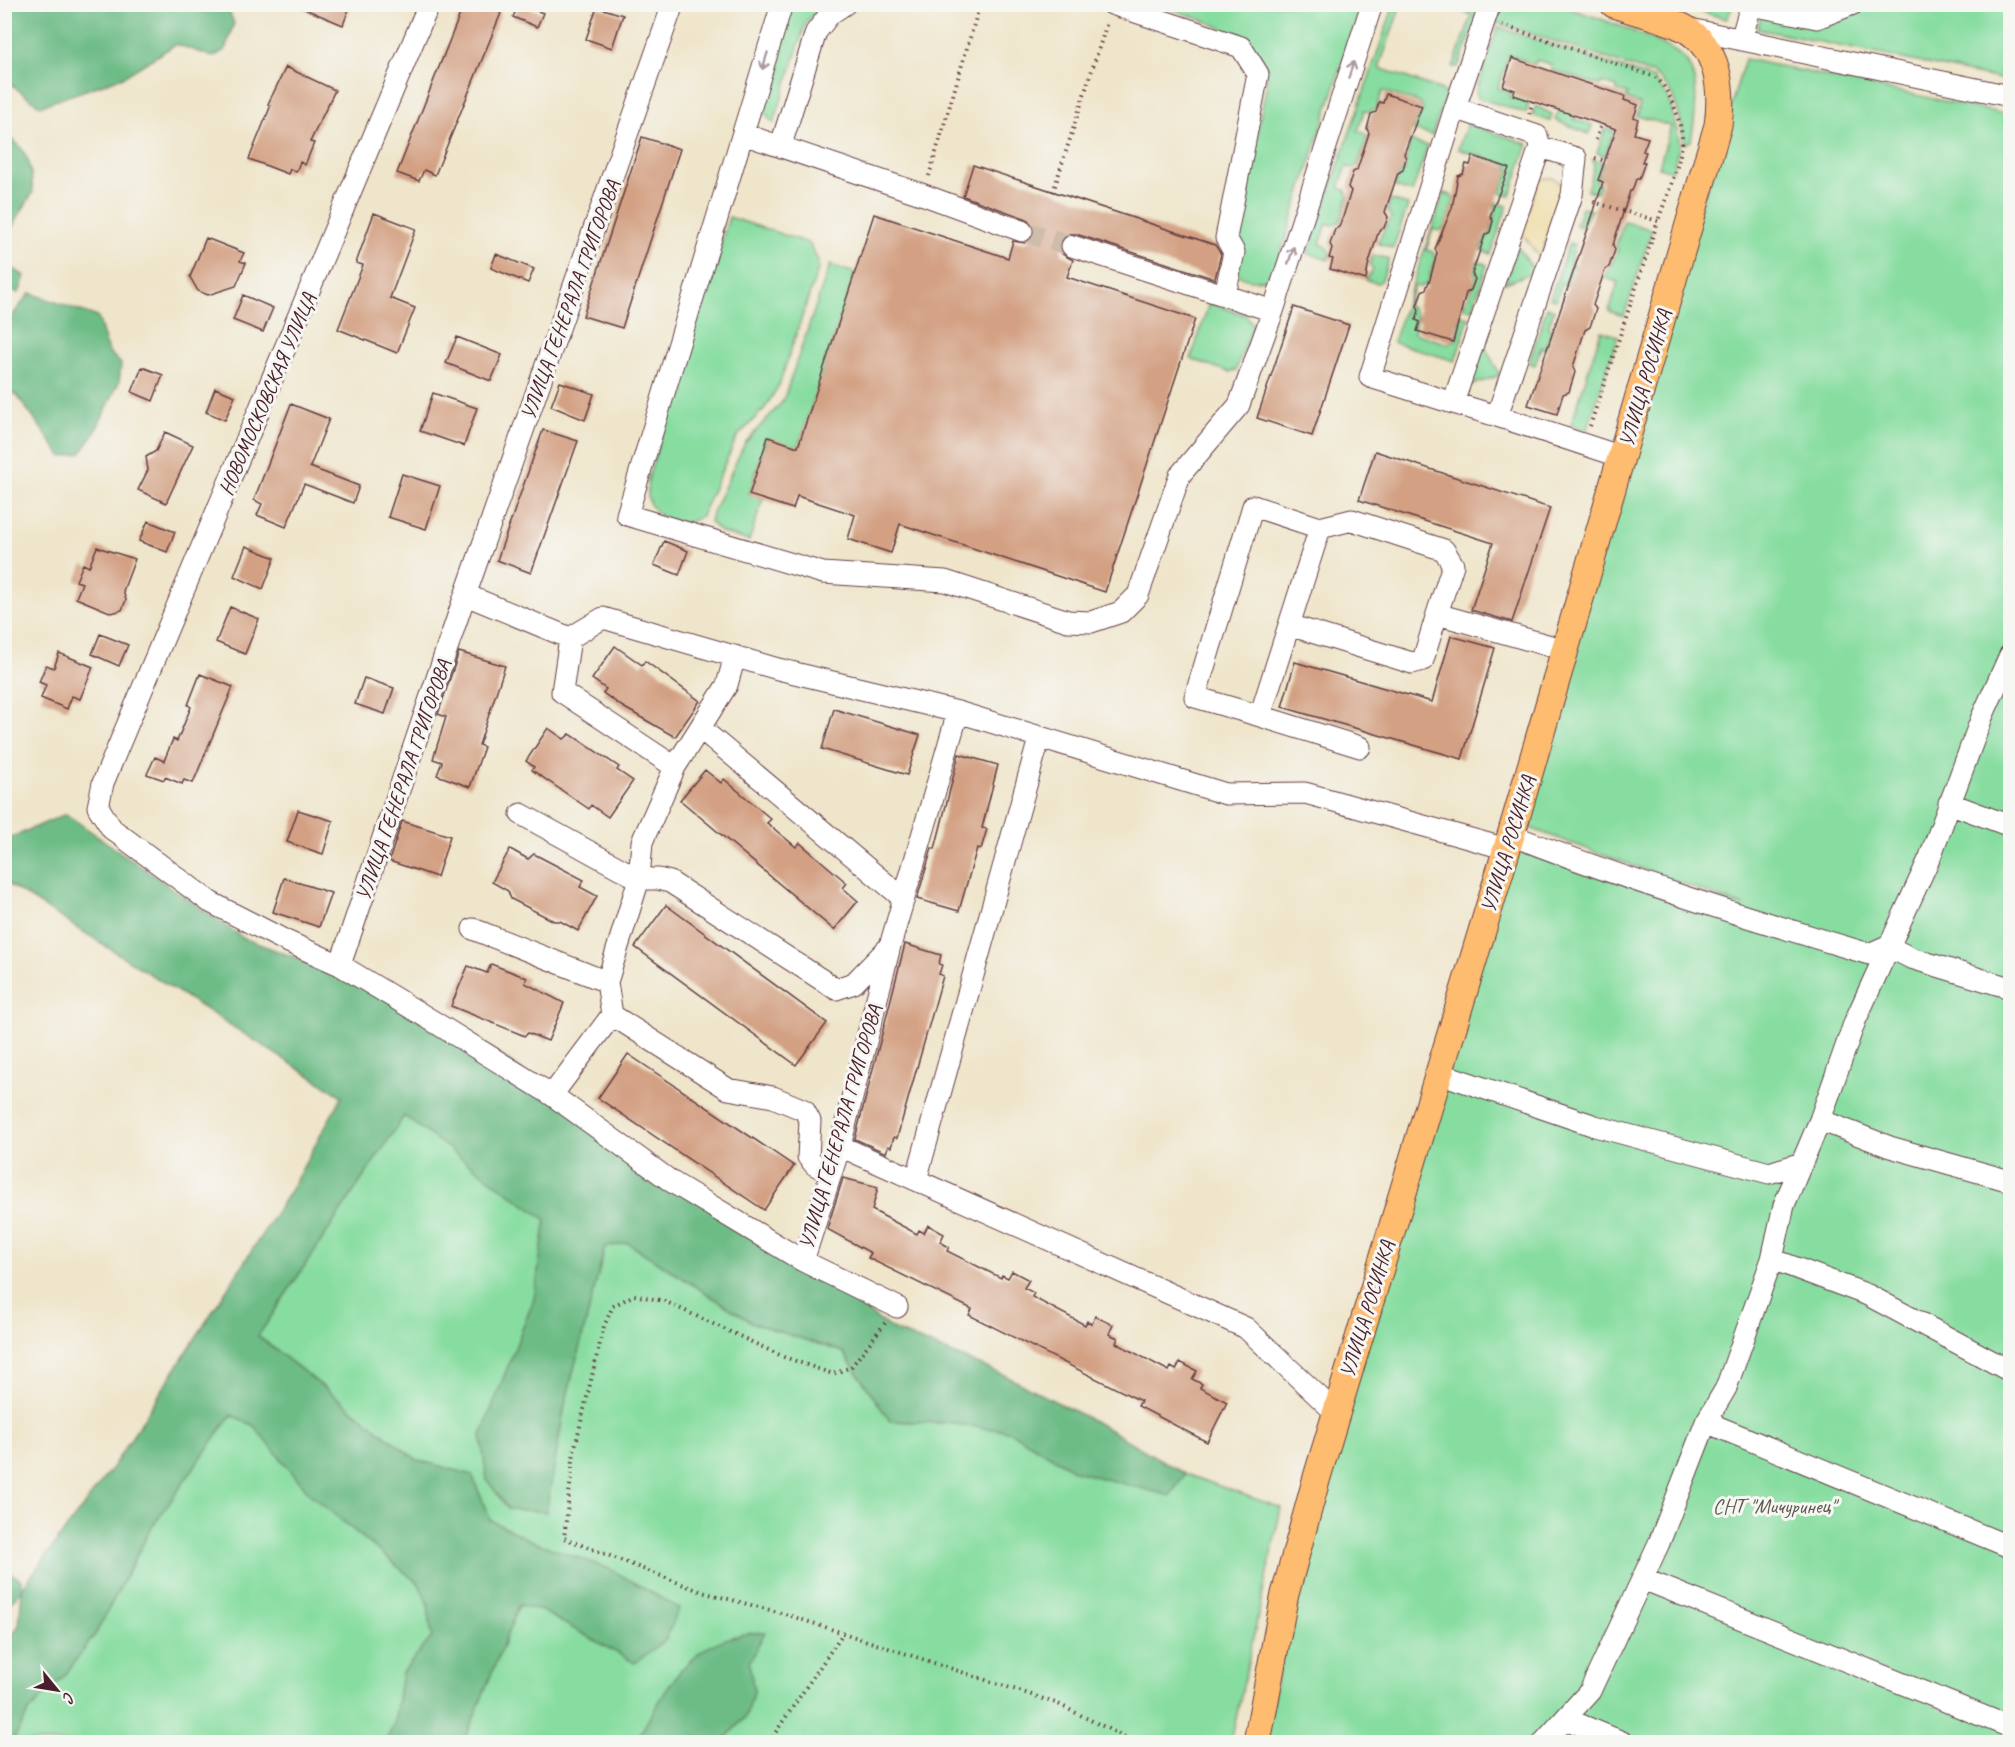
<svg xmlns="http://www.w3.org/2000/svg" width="2015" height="1747" font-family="Caveat,sans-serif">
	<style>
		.green { fill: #87dda0; stroke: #687e66; stroke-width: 1.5 }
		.forest { fill: #6dbc86; stroke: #5c6e58; stroke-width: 1.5 }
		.sand { fill: #eeda9e; stroke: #9c7c64; stroke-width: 1.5 }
		.building { fill: #d3a083 }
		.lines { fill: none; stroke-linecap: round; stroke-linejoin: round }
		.minor-tunnel { stroke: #cebdaa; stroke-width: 21; stroke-dasharray: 21 10; stroke-linecap: butt }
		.minor-casing { stroke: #633d43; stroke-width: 23 }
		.major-casing { stroke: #633d43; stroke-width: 29 }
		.path { stroke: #633d43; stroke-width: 4; stroke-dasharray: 1.5 4.5; stroke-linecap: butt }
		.minor { stroke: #fff; stroke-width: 21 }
		.major { stroke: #fdbc70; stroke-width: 27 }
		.oneway { stroke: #ae9aa0 }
		.labels { text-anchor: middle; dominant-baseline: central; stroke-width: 6; stroke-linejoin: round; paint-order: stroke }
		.street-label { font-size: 21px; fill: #4a1f2b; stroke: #f6f6f2 }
		.park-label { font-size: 21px; fill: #5c584e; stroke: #f6f6f2 }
	</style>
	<rect width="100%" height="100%" fill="#f6f6f2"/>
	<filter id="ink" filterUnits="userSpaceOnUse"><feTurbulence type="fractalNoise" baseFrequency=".0167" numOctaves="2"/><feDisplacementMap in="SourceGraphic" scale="12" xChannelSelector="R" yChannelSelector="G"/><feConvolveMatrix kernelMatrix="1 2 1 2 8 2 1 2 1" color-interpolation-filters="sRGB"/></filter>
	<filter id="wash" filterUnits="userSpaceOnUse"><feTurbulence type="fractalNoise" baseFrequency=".008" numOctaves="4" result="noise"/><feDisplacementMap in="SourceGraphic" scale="24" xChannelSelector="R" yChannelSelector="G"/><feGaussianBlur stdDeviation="1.35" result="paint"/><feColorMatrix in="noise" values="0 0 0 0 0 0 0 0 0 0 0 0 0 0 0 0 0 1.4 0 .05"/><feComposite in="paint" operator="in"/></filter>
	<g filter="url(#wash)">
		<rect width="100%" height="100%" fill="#efe5ca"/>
		<path class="green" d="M792,5H822L806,22L774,123C763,114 762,107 764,94Z
			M1158,5H1361L1277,265L1265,279C1247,282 1238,279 1230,263L1266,88C1267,79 1269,69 1264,61C1248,32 1187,14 1158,5Z
			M1394,5H1401L1379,68L1442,90L1446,96L1432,135L1413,130L1423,108L1420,103L1383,91L1376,108L1369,112L1364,111L1358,131L1364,133L1367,138L1358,165L1353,168L1346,167L1339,188L1346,190L1348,196L1340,222L1333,225L1327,223L1320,244L1326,246L1330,254L1328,260L1308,253Z
			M1443,5H1482L1458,67H1453L1472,15Z
			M1502,5C1517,4 1533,3 1548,4C1572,7 1673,42 1686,61C1701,81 1695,119 1691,141L1685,144C1680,118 1677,91 1654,74L1495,22Z
			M1678,5L1733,4V5L1727,19Z
			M1764,5H2010V81L1757,29Z
			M1498,27L1654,79L1669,99L1680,144L1672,171L1659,167L1671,126L1637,116L1640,104L1626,99L1628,94L1617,91V87L1602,82L1600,85L1551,70L1552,65L1537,60L1535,64L1509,55L1498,88L1511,92L1510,97L1529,103L1526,113L1478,98L1476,91Z
			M1745,59L2010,115V1742H1265L1304,1536L1505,843L1744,906L1516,823Z
			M1536,106L1552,114L1550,121L1532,115Z
			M1560,107L1576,113L1574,119L1592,125L1589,134L1555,120Z
			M1467,124L1528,144L1510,196L1500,193L1510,170L1507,165L1458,149Z
			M1605,129L1616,132L1614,138H1611L1605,156L1597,153Z
			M1410,141L1428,146L1412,192L1395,187L1399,174L1404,171Z
			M1593,159L1603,163L1596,182L1600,184L1597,193L1587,190L1594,168Z
			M1444,193L1451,195L1454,200L1445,227L1439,231L1433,229L1426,250L1433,252L1435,259L1427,284L1420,287L1414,286L1407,306L1413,308L1416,316L1414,333L1448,344L1456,340L1461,315L1469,318L1455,361L1393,342Z
			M1391,200L1408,205L1393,248L1377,243L1391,217L1387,210Z
			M1496,203L1507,206L1491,254L1481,250L1486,237L1491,233Z
			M1582,207L1591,210L1582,227L1576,225Z
			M729,217L809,243L818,261V269L779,385L765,408L737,437L701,516C687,528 659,521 650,504C647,496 647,487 648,479Z
			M1624,221L1652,230L1624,316L1609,311L1618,282L1605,278L1618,250L1616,245Z
			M1569,243L1575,245L1570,264L1573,265L1567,285L1562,283L1556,300L1550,299Z
			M1517,246L1535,272L1505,283Z
			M1374,255L1389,259L1382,280L1378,283L1366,280L1373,270L1370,264Z
			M1478,261L1487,265L1472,310L1463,307L1477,279L1474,273Z
			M830,265L855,273L798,447L767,438L749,494L763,499L749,541L720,532L710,522L711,516L745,443L783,401Z
			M1209,303L1246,315L1253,325L1236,370L1229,372L1191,359Z
			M1547,307L1554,310L1548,328L1552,329L1545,349L1541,347L1535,365L1529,363Z
			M1601,331L1618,336L1587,430L1571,425Z
			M1484,345L1500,375L1470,386Z
			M404,1116L546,1220L534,1299L481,1436L546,1512L565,1404L605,1247L628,1243L753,1323L843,1352L890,1421L946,1423L1009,1431L1076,1471L1170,1495L1185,1474L1281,1508L1231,1742H722L746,1716L754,1692L749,1663L764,1633L663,1698L635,1742H464L519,1605L542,1611L534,1542L490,1520L472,1475L417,1460L258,1336Z
			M231,1415L253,1425L311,1495L419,1584L428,1604L432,1637L402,1673L394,1725L385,1742H12L30,1710L65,1675L96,1633L150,1530Z"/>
		<path class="forest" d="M119,4L226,5L234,23L225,50L213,57L176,44L123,77L40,106L5,80V5H88L94,9Z
			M5,136C29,147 31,167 33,192L5,239Z
			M5,264L25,276L19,293L5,289Z
			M30,293L98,317L108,351L121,364L119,382L93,436L81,453L62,457L16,394L5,393V325Z
			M66,814L243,938L437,1011L892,1329L1004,1375L1101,1425L1185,1474L1170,1496L1075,1471L1009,1431L946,1423L890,1421L843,1352L753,1323L628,1243L605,1247L565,1404L546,1512L508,1509L487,1480L481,1436L534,1299L546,1220L404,1116L258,1336L417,1460L472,1475L490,1520L534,1542L610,1569L679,1608L666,1639L635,1663L542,1611L519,1605L464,1742H385L394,1725L402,1673L432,1637L428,1604L419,1584L311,1495L253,1425L231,1415L150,1530L96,1633L65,1675L30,1710L12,1742H5V1648L19,1625L22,1590L10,1603H5V1569L21,1580L23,1587L114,1465L290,1191L342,1096L5,882L4,828L10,838Z
			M765,1632L749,1663L754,1692L746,1716L722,1742H635C671,1684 688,1635 765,1632Z"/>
		<path class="sand" d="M1553,178L1564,185L1540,258L1521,232L1539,179Z"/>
		<g id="blocks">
			<path class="building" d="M293,4H351L343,25Z
				M464,4H482L501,13L435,175L424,170L419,181L397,173Z
				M519,4L543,13L537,27L513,17Z
				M597,7L623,15L612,48L586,39Z
				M1512,58L1625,96L1624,100L1638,105L1634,117L1638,119L1634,134L1648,138L1643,151L1646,152L1642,162H1645L1639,179H1636L1632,191H1630L1613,245L1615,250L1609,267L1605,270L1593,305L1596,309L1590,327L1585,330L1573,367L1575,372L1569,392L1563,394L1557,414L1528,405L1594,211L1603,182L1598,180L1616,129L1513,95L1515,90L1503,86Z
				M286,67L335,90L310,142L314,143L305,165L300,162L296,172L290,169L288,174L249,159L271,105L268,104Z
				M1386,94L1422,106L1404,154L1406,158L1403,170L1398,173L1385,212L1388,217L1384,228L1379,230L1368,266L1366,280L1330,269L1333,259L1329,258L1332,248L1330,244L1335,229L1339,227L1343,217L1351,191L1348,187L1353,172L1357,170L1369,133L1367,129L1371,114L1376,112L1379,102L1383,103Z
				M642,137L680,149L622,328L583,316Z
				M1473,156L1509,168L1490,216L1493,221L1490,232L1485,235L1472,274L1475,279L1471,290L1466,293L1453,342L1417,331L1420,322L1416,320L1419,310L1417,306L1422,291L1426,289L1430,279L1437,253L1435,249L1452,208L1458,176L1463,174L1466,164L1470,165Z
				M973,165L1215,245L1221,254L1215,279L1076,234H1069L1060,242L1062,254L1073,260L1067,277L1195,319L1105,592L900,524L891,553L848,539L855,515L797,496L793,509L749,495L768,437L798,447L874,214L1008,258L1013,241L1025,243L1034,236V228L1027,219L963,196Z
				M374,213L416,229L390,298L415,308L397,353L338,329L363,265L356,263Z
				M206,238L244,253L240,261L246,263L236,286L208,295L198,291L190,277Z
				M496,254L534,269L528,283L491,268Z
				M243,295L273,308L263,332L233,320Z
				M1294,307L1349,325L1312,436L1257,418Z
				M457,337L502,355L491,381L446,363Z
				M142,367L163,375L153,401L132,392Z
				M560,382L594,394L585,420L551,406Z
				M215,388L235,396L225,420L206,412Z
				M433,393L477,408L464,446L420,431Z
				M291,404L329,419L310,467L359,486L353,503L304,484L286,527L257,515L262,504L254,500Z
				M543,430L578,441L531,573L497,560Z
				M165,432L193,445L166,503L138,490L148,470L146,457L156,451Z
				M1375,451L1550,508L1512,622L1471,610L1493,543L1359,500Z
				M402,474L440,486L426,529L388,517Z
				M148,521L175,532L167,552L139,541Z
				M664,541L688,551L679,575L654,565Z
				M246,546L275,558L263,589L234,576Z
				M97,547L135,559L123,591L126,600L122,610L112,613L76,598L82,583L76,581L83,564L89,567Z
				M230,607L259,619L245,654L216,642Z
				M100,634L128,645L119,666L92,654Z
				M1451,636L1495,648L1462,759L1282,707L1295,662L1432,702Z
				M615,646L642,665L645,661L700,701L675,737L623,707L603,693L606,689L592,679Z
				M459,652L505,666L479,745L484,747L470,787L437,775L442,762L433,759L446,717L438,714Z
				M59,653L93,667L80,699L72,696L67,709L41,698L46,685L39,682L46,665L54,668Z
				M200,674L233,687L193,783L184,780L182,784L165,777L164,780L147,774L155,757L164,761L173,739L177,741L191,707L188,705Z
				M364,678L394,688L385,714L355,704Z
				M834,709L920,735L907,775L822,749Z
				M548,728L564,739L570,734L619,767L617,770L633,781L608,817L591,805L589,809L532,770L534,767L526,761Z
				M959,754L998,765L982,828L987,829L981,849L977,848L959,911L917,899L932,848L935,849Z
				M705,770L721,783L724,779L771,819L767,823L796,847L800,843L847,883L843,888L858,901L834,930L680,800Z
				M298,810L333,821L323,854L287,842Z
				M402,821L450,836L437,877L389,861Z
				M510,849L528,859L534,854L584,880L580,887L597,896L578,931L560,921H554L511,899L508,891L492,882Z
				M284,878L331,893L319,927L273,912Z
				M666,905L827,1023L796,1065L635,947Z
				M905,944L941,955L939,964L942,965L939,974L943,976L897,1138L894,1137L891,1147L888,1146L886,1153L855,1139Z
				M491,964L527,978L525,983L564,1003L548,1041L528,1033L525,1036L451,1006L468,966L487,973Z
				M628,1054L794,1166L764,1210L598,1098Z
				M843,1178L878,1187L872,1210L917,1234L919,1230L924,1233L928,1225L944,1234L940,1242L949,1247L947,1251L1001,1278L1002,1275L1008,1278L1012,1271L1029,1280L1024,1288L1034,1293L1032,1297L1085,1325L1087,1321L1092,1324L1095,1316L1113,1325L1109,1334L1118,1338L1116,1343L1169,1371L1171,1367L1176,1370L1180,1362L1197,1371L1192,1379L1202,1384L1200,1388L1227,1402L1207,1442L1138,1406L1141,1401L969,1315L972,1309L868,1258L871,1253L827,1229Z"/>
		</g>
	</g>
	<g filter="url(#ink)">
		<use href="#blocks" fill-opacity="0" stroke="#633d43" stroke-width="1.5"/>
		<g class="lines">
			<path class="minor-tunnel" d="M1022,231L1072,246"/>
			<g class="minor-casing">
				<path id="minor" d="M429,4L103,783L98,807L112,829L210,902L286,941L340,965L436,1023L552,1095L672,1182L803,1261L840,1146L890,946L958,712L1226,794L1305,793L1507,849
					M782,4L627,515L823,573L945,581L1068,621L1091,622L1121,612L1138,595L1180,475L1239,405L1273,311L1372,4
					M1112,4L1241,47L1258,74L1226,238L1234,252L1225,295
					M1490,4L1455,108L1537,136L1540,147L1576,158L1572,195L1497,416L1622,457
					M1685,28L2010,96
					M1741,40L1751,5L1817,18L1853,4
					M743,134L924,195L1022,231
					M781,145L816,32L830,14L845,4
					M1072,246L1273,311
					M1453,403L1370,377L1455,108
					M1497,416L1453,403L1540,147
					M466,595L570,638L603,618L778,669L958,712
					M1289,625L1412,663L1423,660L1437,614L1565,650
					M570,638L562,692L675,767
					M1260,716L1195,697L1253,506L1320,528
					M700,728L904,899
					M1360,747L1260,716L1320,528L1352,520L1444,550L1453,565L1437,614
					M1949,803L2010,826
					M521,814L639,879L642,842L675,767L727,685L735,656
					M1511,835C1628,881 1749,918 1869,954L1887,946L1911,958L2010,988
					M473,929L607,982
					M340,965L461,607L673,4
					M612,1015L728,1089L773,1097L804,1110L810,1121L808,1157L815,1165L831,1173
					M1439,1073L1595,1126L1769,1173L1802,1163
					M552,1095L612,1015L607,982L639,879H658L670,882L836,989L854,983L889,947
					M1820,1120L1890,1147L2010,1181
					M840,1146L1246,1328L1335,1412
					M916,1180L1039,739
					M1772,1259L1868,1295L2010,1371
					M803,1261L897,1307
					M1706,1422L2010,1547
					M1643,1579L2010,1727
					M1566,1719L1622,1742
					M1544,1742L1590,1691L1659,1543L1706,1422L1726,1388L1772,1259L1784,1205L1820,1120L1855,1021L1930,857L1982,717L2010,655"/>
			</g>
			<g class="major-casing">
				<path id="major" d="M1257,1742L1285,1594L1317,1477L1511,835L1718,125C1723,90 1719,47 1684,28C1663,17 1636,12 1614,4"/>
			</g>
			<path class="path" d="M1502,25L1655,77C1670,88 1684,127 1682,145C1678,170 1666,197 1658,221
				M1529,114L1533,101
				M1596,140L1601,124
				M1595,158L1605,161
				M929,176L980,4
				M1053,192L1107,23
				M1590,426L1658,221L1590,201
				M885,1323L851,1367L833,1374L784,1357L664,1301L634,1295L613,1306L604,1326L574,1451L564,1538L702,1592L785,1614L1056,1703L1135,1742
				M769,1742L843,1633"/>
			<use href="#minor" class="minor"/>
			<use href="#major" class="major"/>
		</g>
		<defs><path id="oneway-shaft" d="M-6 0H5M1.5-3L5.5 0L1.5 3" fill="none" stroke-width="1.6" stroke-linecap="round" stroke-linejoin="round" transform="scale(1.5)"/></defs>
		<g class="oneway">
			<use href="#oneway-shaft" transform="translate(765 61) rotate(107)"/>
			<use href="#oneway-shaft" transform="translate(1351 70) rotate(-72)"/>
			<use href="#oneway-shaft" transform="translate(1291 255) rotate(-72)"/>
		</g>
	</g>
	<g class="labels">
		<g class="street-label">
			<text transform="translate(570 300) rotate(-70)">УЛИЦА ГЕНЕРАЛА ГРИГОРОВА</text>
			<text transform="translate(1645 378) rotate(-74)">УЛИЦА РОСИНКА</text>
			<text transform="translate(267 394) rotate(-67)">НОВОМОСКОВСКАЯ УЛИЦА</text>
			<text transform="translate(403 780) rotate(-71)">УЛИЦА ГЕНЕРАЛА ГРИГОРОВА</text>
			<text transform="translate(1508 844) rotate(-73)">УЛИЦА РОСИНКА</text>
			<text transform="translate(840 1127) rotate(-74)">УЛИЦА ГЕНЕРАЛА ГРИГОРОВА</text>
			<text transform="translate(1367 1309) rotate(-73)">УЛИЦА РОСИНКА</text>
		</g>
		<g class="park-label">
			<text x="1774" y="1506">СНТ "Мичуринец"</text>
		</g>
	</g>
	<rect width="2015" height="1747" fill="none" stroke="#f6f6f2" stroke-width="24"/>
	<g transform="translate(57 1690) rotate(120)" stroke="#f6f6f2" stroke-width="4.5" paint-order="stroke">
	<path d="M0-4.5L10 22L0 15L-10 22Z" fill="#4a1f2b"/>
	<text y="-9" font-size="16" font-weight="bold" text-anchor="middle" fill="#4a1f2b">С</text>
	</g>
</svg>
